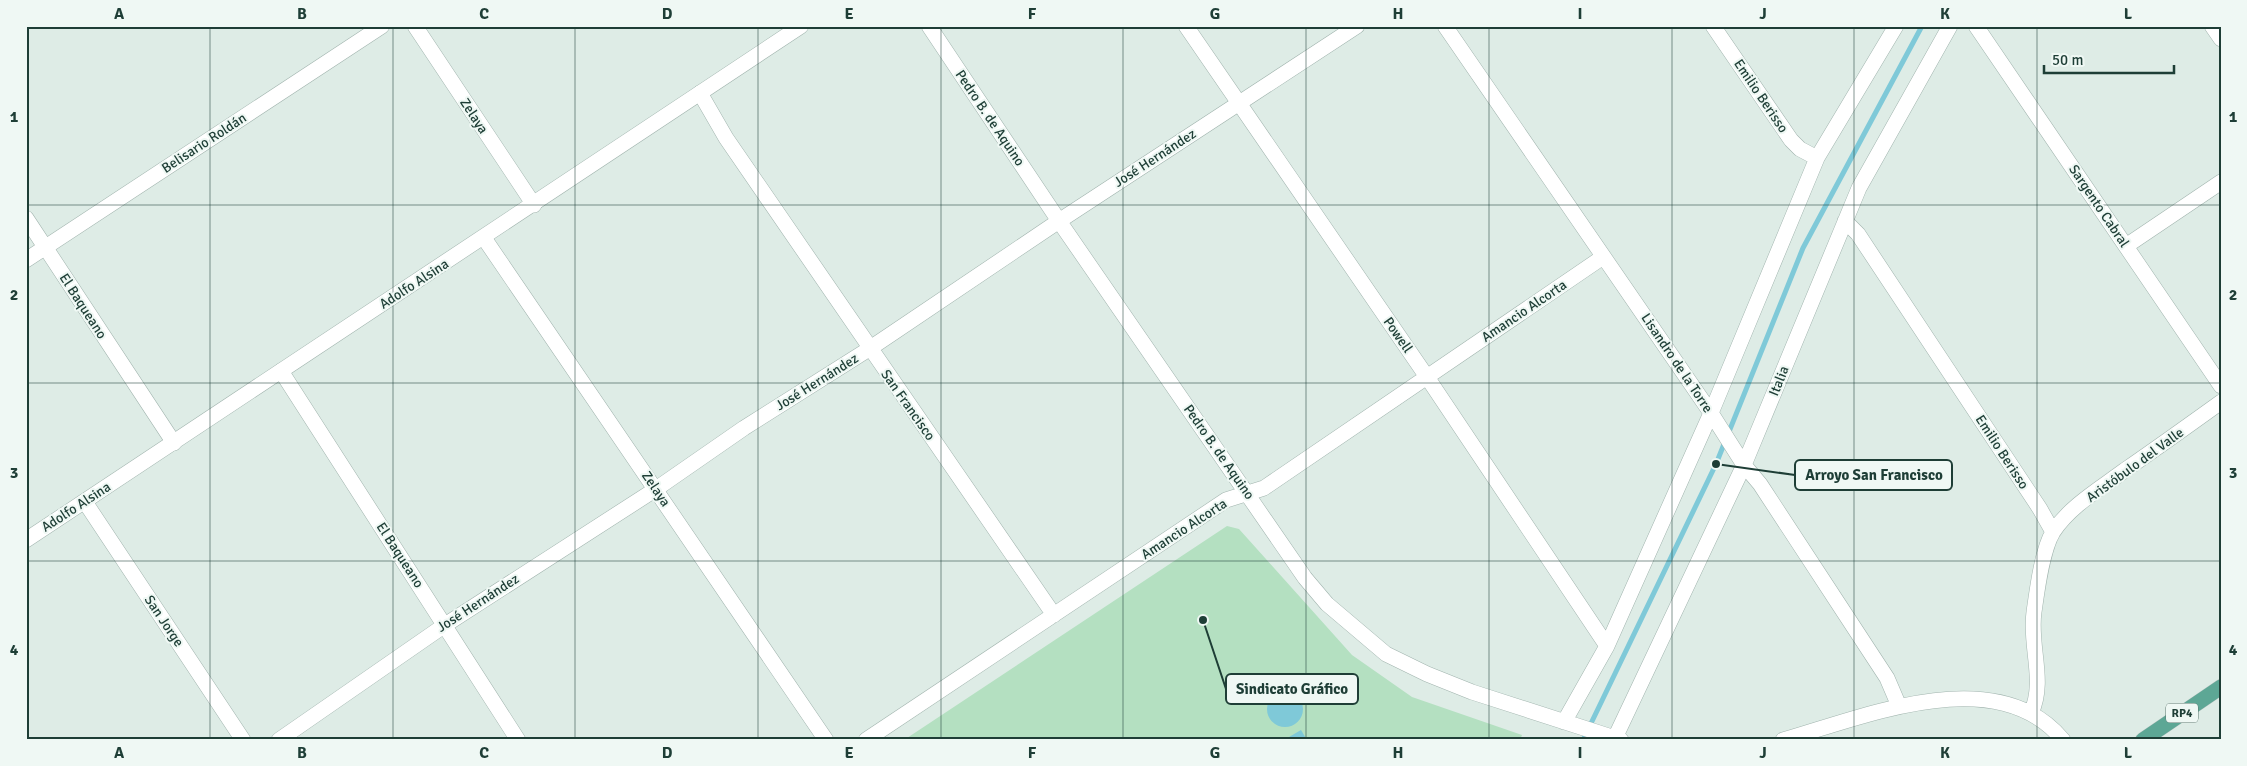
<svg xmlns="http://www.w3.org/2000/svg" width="2247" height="766" font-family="Signika,sans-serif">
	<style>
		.green { fill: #b4e0c1 }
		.water { fill: #7fc9d8 }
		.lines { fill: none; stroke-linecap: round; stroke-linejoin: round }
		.stream { stroke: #7fc9d8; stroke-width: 5 }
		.minor-casing { stroke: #a1b4ae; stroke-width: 16 }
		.tertiary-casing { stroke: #a1b4ae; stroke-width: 16 }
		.primary-casing { stroke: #c0c9c7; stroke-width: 16 }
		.minor { stroke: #fff; stroke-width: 15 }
		.tertiary { stroke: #fff; stroke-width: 15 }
		.primary { stroke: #5da795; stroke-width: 15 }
		.grid { fill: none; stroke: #1e3e36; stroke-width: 1; stroke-opacity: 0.55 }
		.labels { text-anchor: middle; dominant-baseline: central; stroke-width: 4; stroke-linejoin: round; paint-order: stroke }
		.shield { fill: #eff8f4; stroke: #5d766f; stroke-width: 1 }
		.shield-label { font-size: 12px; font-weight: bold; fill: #1e3e36 }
		.street-label { font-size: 14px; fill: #1e3e36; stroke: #eff8f4 }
		.leader { fill: none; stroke: #1e3e36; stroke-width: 2 }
		.callout-dot { fill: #1e3e36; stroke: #eff8f4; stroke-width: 2 }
		.callout { fill: #eff8f4; stroke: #1e3e36; stroke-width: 2 }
		.callout-label { font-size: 15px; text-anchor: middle; font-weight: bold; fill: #1e3e36 }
		.neatline { fill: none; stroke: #1e3e36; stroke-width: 2 }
		.grid-label { font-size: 16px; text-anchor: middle; font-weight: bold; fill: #1e3e36 }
	</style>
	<rect width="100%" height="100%" fill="#deece6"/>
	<path class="green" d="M1227,526L1239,529L1352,655L1412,697L1522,735L1520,740H904Z"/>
	<path class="water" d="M1267 709a18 18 0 1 1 36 0a18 18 0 1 1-36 0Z
		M1301,730L1307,740H1291L1289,737Z"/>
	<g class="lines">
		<path class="stream" d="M1583,740L1716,464L1803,248L1922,26"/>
		<g class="minor-casing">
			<path id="minor" d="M415,26L534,205
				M929,26L1059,221L1305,578L1327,604L1386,654L1427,674L1472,692L1621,740
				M1186,26L1427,377L1607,646
				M1445,26L1711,413L1744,465L1760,484L1887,678L1899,706
				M1713,26L1791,140L1800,149L1817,158
				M1976,26L2221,386
				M2212,26L2221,39
				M700,93L726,138L1054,615
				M26,218L174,443
				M1845,221L1858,234L2040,509L2053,532
				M484,238L826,740
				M2126,246L2221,182
				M26,260L382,26
				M281,371L518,740
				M85,502L243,740
				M2031,713C2046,681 2029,646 2034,612C2037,591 2042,550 2053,532C2070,506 2101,488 2125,470C2157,448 2189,425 2221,402
				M1564,722L1607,646L1711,413L1817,158L1896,26
				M279,740L445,625L656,489L744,428L869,349L1059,221L1357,26
				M866,740L1226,500L1264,488L1603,257
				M1614,740L1744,465L1859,188L1950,26
				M1783,740C1864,717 1997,660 2063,740"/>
		</g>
		<g class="tertiary-casing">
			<path id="tertiary" d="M26,540L801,26"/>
		</g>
		<g class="primary-casing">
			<path id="primary" d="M2143,740L2221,687"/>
		</g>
		<use href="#minor" class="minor"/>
		<use href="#tertiary" class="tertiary"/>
		<use href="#primary" class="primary"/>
	</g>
	<path class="grid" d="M210,26V740M393,26V740M575,26V740M758,26V740M941,26V740M1123,26V740M1306,26V740M1489,26V740M1672,26V740M1854,26V740M2037,26V740M26,205H2221M26,383H2221M26,561H2221"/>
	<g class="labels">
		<rect class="shield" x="2166" y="703.5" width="32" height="19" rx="4"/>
		<g class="shield-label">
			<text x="2182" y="713">RP4</text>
		</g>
		<g class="street-label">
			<text transform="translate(1761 96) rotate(56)">Emilio Berisso</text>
			<text transform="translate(474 116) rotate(57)">Zelaya</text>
			<text transform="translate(990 118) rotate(56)">Pedro B. de Aquino</text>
			<text transform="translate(204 143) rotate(-33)">Belisario Roldán</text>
			<text transform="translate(1155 158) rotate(-33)">José Hernández</text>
			<text transform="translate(2099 206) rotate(56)">Sargento Cabral</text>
			<text transform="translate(414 284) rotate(-33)">Adolfo Alsina</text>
			<text transform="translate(83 306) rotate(57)">El Baqueano</text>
			<text transform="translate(1524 311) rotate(-34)">Amancio Alcorta</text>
			<text transform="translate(1398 335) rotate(55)">Powell</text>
			<text transform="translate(1677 363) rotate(56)">Lisandro de la Torre</text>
			<text transform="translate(1779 381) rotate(-68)">Italia</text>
			<text transform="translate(817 382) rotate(-32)">José Hernández</text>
			<text transform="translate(908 405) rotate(55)">San Francisco</text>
			<text transform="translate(1219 452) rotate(55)">Pedro B. de Aquino</text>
			<text transform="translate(2002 452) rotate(57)">Emilio Berisso</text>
			<text transform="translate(2135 465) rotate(-36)">Aristóbulo del Valle</text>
			<text transform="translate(656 489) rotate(56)">Zelaya</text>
			<text transform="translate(76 507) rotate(-33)">Adolfo Alsina</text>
			<text transform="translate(1184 529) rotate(-33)">Amancio Alcorta</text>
			<text transform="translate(400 555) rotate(57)">El Baqueano</text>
			<text transform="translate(478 603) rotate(-33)">José Hernández</text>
			<text transform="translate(164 621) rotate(56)">San Jorge</text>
		</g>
	</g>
	<path class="leader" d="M1716 464L1795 475M1203 620L1226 689"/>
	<g class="callout-dot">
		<circle cx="1716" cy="464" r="5"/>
		<circle cx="1203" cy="620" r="5"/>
	</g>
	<g class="callout">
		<rect x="1795" y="460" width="157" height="30" rx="5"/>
		<rect x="1226" y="674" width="132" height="30" rx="5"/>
	</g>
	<g class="callout-label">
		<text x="1874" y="480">Arroyo San Francisco</text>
		<text x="1292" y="694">Sindicato Gráfico</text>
	</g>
	<rect width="2247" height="766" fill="none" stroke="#eff8f4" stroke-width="55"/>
	<path d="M2044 65v8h130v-8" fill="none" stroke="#1e3e36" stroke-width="2.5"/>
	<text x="2052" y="65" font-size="15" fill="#1e3e36" stroke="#eff8f4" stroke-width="4" paint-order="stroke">50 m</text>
	<rect x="28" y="28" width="2192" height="710" class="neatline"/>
	<g class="grid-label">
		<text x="119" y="19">A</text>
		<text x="302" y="19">B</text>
		<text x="484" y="19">C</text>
		<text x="667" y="19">D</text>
		<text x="849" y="19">E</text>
		<text x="1032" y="19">F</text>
		<text x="1215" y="19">G</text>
		<text x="1398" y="19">H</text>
		<text x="1580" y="19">I</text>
		<text x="1763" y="19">J</text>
		<text x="1945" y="19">K</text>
		<text x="2128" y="19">L</text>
		<text x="14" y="122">1</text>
		<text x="2233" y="122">1</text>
		<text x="14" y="300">2</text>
		<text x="2233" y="300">2</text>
		<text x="14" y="478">3</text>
		<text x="2233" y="478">3</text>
		<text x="14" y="655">4</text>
		<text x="2233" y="655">4</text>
		<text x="119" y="758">A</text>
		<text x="302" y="758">B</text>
		<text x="484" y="758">C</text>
		<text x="667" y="758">D</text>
		<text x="849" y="758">E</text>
		<text x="1032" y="758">F</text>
		<text x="1215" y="758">G</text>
		<text x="1398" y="758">H</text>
		<text x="1580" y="758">I</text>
		<text x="1763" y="758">J</text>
		<text x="1945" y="758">K</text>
		<text x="2128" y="758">L</text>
	</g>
</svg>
